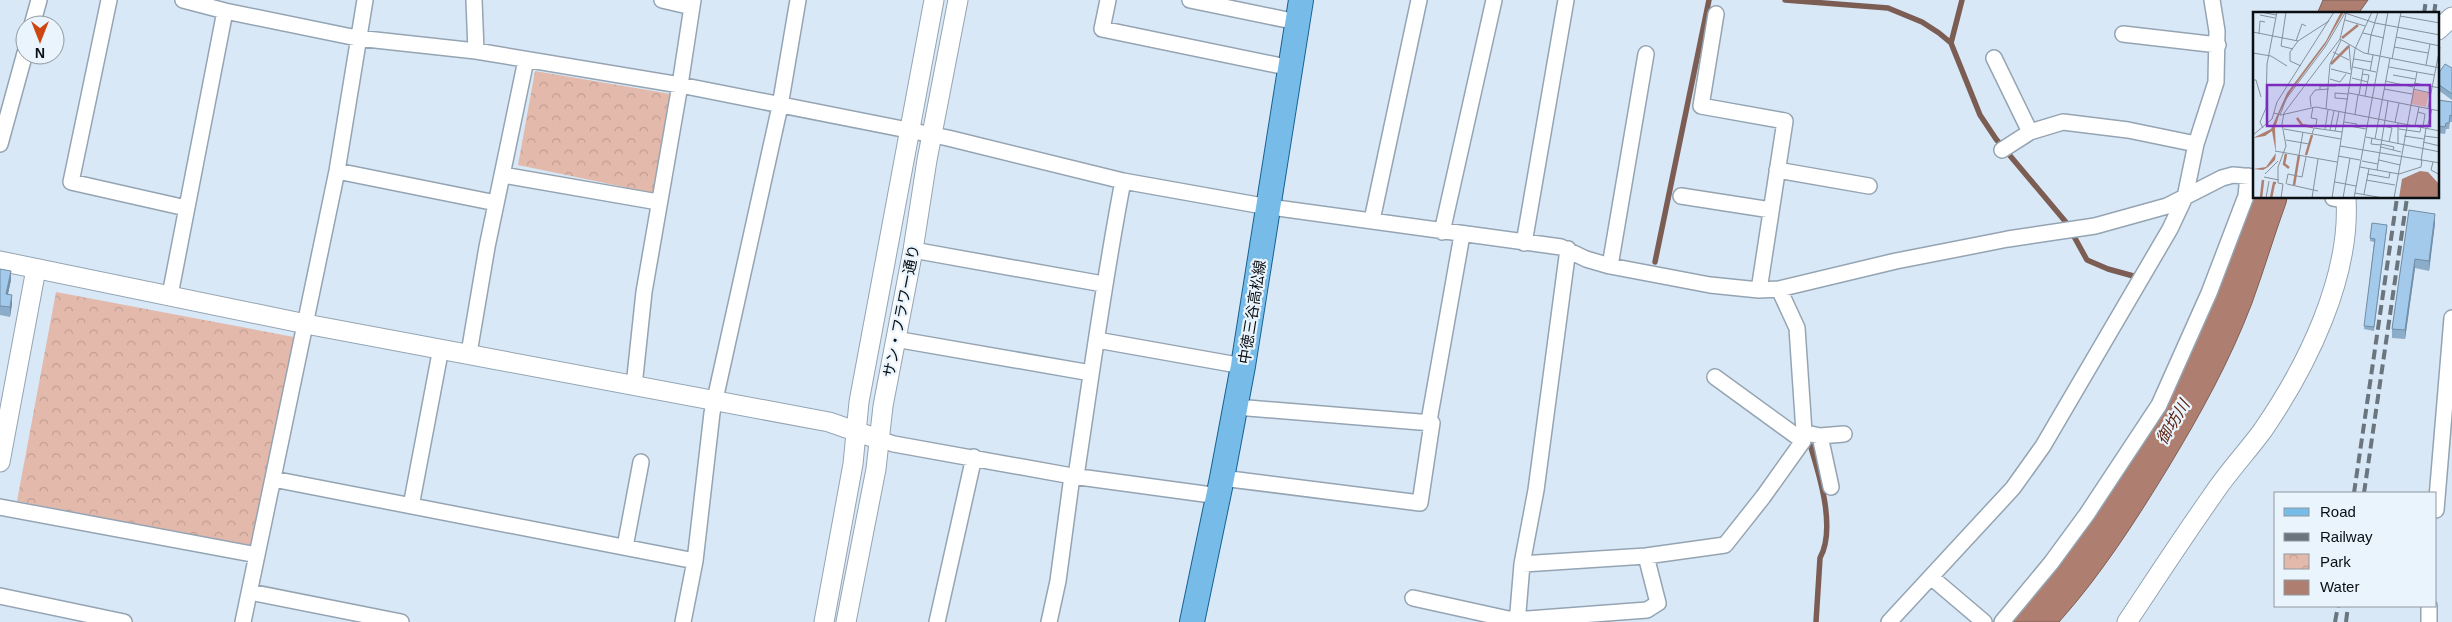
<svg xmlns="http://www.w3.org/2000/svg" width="2452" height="622" font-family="Helvetica,'Noto Sans JP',sans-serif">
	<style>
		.park { fill: url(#park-crowns) }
		.water { fill: #ae7f70; stroke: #7c5d54 }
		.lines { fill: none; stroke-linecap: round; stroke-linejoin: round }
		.stream { stroke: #7c5d54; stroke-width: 5.5 }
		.minor-casing { stroke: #95a4b2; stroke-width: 18 }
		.tertiary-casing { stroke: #95a4b2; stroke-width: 21 }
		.primary-casing { stroke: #166193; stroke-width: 26 }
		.minor { stroke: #fff; stroke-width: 15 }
		.tertiary { stroke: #fff; stroke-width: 19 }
		.primary { stroke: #77bbe8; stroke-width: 24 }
		.rail { stroke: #6a757e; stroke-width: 4; stroke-dasharray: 10 5; stroke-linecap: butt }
		.wall { fill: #8cadca }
		.shaded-wall { fill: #728da4 }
		.building { fill: #a3c9eb; stroke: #728da4 }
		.labels { text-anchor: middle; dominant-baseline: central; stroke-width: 4.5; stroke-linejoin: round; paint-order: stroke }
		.street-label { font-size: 15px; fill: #080e12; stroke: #eaf4fd }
		.water-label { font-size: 16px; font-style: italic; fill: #581d08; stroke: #eaf4fd }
		.inset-river { fill: none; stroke: #ae7f70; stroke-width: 2.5 }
		.inset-road { fill: none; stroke: #85919b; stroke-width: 1 }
		.view { fill: #7b2cbf; fill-opacity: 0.15; stroke: #7b2cbf; stroke-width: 2.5 }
		.inset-edge { fill: none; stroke: #080e12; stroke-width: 2.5 }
	</style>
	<defs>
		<pattern id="park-crowns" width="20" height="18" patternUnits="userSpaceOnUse" patternTransform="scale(1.25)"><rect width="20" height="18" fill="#e3b9ac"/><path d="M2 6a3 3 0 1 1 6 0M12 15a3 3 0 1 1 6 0" fill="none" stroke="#c19e93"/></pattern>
	</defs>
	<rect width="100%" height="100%" fill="#d8e8f7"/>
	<path class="park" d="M535,71L671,94L653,193L518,165Z
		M56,292L294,337L251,547L17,501Z"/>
	<path class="water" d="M2323,0H2368L2358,14H2317Z
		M2254,171V198H2287L2286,203C2274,236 2264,270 2252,303C2230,361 2200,415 2168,468C2135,522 2101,575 2059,622H2009L2147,434Z"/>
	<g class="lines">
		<path class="stream" d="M1785,0L1888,8L1922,22L1939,33L1951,43L1980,115L1996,139L2070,227
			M1951,43L1962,0
			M2071,231L2087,260L2108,269L2137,277
			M1655,262L1709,0
			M1808,438C1818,470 1837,527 1820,558L1816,622"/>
		<g class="minor-casing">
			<path id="minor" d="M109,0L71,182L186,208
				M183,0L225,11L357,38L476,51L680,85L948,138L1123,181L1263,206L1561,247L1586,259L1610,266L1710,285L1759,290L1779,289L1896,261L2008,239L2095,226L2167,206L2222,178L2233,175L2254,177
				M474,0L476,51
				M662,0L692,7
				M1108,0L1102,29L1291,68
				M1190,0L1297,22
				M1716,14L1701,106L1785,121L1759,290
				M32,25L39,0
				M2123,34L2218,45
				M1994,58L2030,132
				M0,144L25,53
				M2002,150L2030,132L2063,122L2128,130L2196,144
				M1777,170L1869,186
				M337,171L496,203
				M503,175L658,202
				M1681,196L1771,210
				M2333,198L2346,200
				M1372,220L1419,0
				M1442,232L1494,0
				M1524,243L1566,0
				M913,250L1103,284
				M1610,266L1646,54
				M170,295L225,11
				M895,339L1091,373
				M1097,340L1243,366
				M469,353L487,247L526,60
				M1715,377L1803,441
				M634,386L644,292L680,85L693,0
				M1429,421L1462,235
				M1811,434L1820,436L1844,434
				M1820,436L1831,487
				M878,439L894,444L1072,476L1219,496
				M1076,476C1091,377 1104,279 1123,181
				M1222,478L1420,503L1432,423L1236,407
				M273,479L695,561
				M411,506L441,348
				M0,507L257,555
				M2436,510L2452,318
				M625,547L641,462
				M1522,564L1646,556L1725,545L1763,497L1803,441L1804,432L1797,328L1779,289
				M1931,577L1984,622
				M250,592L401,622
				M0,596L124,622
				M1413,598L1513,620L1647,610L1658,603L1646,556
				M2429,606V622
				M243,622L337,171L365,0
				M683,622L695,561L712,413L780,106L798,0
				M937,622L974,457
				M1049,622L1058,581L1072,476
				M1513,622L1518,612L1522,564L1536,490L1568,249
				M1889,622L2013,488L2043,446L2170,229L2185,197L2196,144L2216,82L2217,31L2212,0
				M2002,622L2051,563L2087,514L2159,405L2209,293L2246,196L2248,176"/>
		</g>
		<g class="tertiary-casing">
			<path id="tertiary" d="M2438,30L2452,17
				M0,261L306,324L829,422L878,439
				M0,462L36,269
				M824,622L853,464L859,402L934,0
				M846,622L876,469L883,406L913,250L927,160L958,0
				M2127,622C2155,580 2183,537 2212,496C2227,473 2247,452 2263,430C2307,366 2351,277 2346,198"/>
		</g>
		<g class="primary-casing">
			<path id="primary" d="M1192,622L1222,478L1243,366L1301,0"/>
		</g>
		<use href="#minor" class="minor"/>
		<use href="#tertiary" class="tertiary"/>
		<use href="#primary" class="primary"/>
		<path class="rail" d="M2424,14L2426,0
			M2434,14L2436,0
			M2354,493L2397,198
			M2364,493L2407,198
			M2335,622L2338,606
			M2346,622L2348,606"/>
	</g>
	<path class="wall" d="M2452,68V100L2438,90V74Z
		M2438,100L2452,102V122H2450L2449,129H2446L2445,134L2438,133Z
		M2409,210L2435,223L2429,271L2415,268L2405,339L2392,338V329Z
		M2387,228L2374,331L2364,329L2374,242L2370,241V238Z
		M0,269L11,280L8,294L12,304L10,317L0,315Z"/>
	<path class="shaded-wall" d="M2435,214V223L2429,271V261Z
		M2415,259V268L2405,339V330Z
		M11,271V280L6,303V294Z
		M12,295V304L10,317V307Z"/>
	<path class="building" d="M2445,64L2452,68V94L2438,84V74Z
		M2438,100L2452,102V116L2450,115L2449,123H2446L2445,127L2438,126Z
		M2409,210L2435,214L2429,261L2415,259L2405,330L2392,329Z
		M2372,223L2387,225L2374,327L2364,326L2375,239L2370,238Z
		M0,269L11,271L6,294L12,295L10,307L0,306Z"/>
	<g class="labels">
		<g class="street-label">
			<text transform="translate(901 311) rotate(-79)">サン・フラワー通り</text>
			<text transform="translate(1252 312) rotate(-81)">中徳三谷高松線</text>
		</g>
		<g class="water-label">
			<text transform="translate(2173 422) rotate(-59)">御坊川</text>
		</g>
	</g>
	<g transform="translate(2253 12)">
		<rect width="186" height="186" fill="#d8e8f7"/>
		<path d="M160,78L176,81L173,95L158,92Z" fill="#e3b9ac"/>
		<path d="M88,0H91L72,33L38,79L27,100L22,116L23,141L22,148L15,155L10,158L0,157L13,155L23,141L19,119L12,124L0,126L18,117L34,81L73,29ZM167,159L175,160L186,172V186H146L149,167Z" fill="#ae7f70"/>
		<path class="inset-river" d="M89,26L105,13M78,52L96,34M44,106L49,113L60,115M33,142L31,152L36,156M53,143L59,123M41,173L46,143M8,186L10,168M18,186L21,171H23"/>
		<path class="inset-road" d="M8,0L23,3M33,0L28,34L40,37M89,0L122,11L187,23M7,3L22,6M147,4L187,11M92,8L112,14M0,20L45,29L76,9M110,21L131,26M6,22L7,9L12,10M118,23L125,0M143,25L187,34M87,27L111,41L187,56M43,29L49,12L53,14M45,29L37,40V49L48,54M96,33L98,58M141,35L175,41M80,40L96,48M0,41L18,44L34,54M115,42L118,23M101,47L119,50M139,47L148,0M173,53L177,32M100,55L123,60M136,55L181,63M78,57L98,62M117,59L120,43M109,62L116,63L112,84M140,63L162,67M99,66L115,70M77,67L87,70L93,62M0,68H3L8,85M132,69L160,75M161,71L187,76M67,77V74H83M131,77L159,82M160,77L178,81M96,81L187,99M106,83L110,58M95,87L82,86V81L95,82M58,95L57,85L62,78L76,77M60,95L58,106L64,107L63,113M175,96L187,35M73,97L77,52L88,28M165,100L172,102L170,115M21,101L28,103L63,95L187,119M102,102L105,83M27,103L33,87L72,35L92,1M91,110L104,112L103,115M142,110L146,91M91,113L113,117M131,114L139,116L136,130M162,114L166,95M10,116L7,110L13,96L14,52L24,0M174,116L179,97M31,117L88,127M72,117L75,98M146,117L167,120L168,115M77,118L81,99M82,119L86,100M59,122L61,116L89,120M0,123L19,107L24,90L81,0M151,124L171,127M171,124L187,126M113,125L187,140M119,126L118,132L128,133M122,127L137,46M33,128L56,132M170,130L187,134M128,132L141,135L140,138M145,132V111M87,134L187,151M128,135L148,140M22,139L84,150M46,143L50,120M85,144L107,148M126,148L147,153M109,149L125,152M168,149L173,116M180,150L178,158L187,163M107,155L146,162L168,155L169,148M124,158L135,89M12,162L25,149M114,162L136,166L137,160M11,165L26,168M113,168L142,173M82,170L103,174M33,172L35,162L49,165L53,145M34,172L65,179M102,181L130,186M111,182L116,157M13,186L16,169M28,186L30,172L25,171V155L33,134L29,112L31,101L87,27L93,2M59,186L65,147M79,186L102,37L119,0M90,186L97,146M101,186L135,0M141,186L164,60"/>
		<path class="view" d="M14,73H177V114H14Z"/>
		<rect width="186" height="186" class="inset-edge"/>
	</g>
	<rect x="2274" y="492" width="162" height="115" fill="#eaf4fd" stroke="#90989f"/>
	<rect x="2284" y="508" width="25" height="8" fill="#77bbe8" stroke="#90989f"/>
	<text x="2320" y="517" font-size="15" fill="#080e12">Road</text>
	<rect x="2284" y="533" width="25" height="8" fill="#6a757e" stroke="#90989f"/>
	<text x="2320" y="542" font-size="15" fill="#080e12">Railway</text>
	<rect x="2284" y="554" width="25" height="15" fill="url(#park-crowns)" stroke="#90989f"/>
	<text x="2320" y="567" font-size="15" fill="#080e12">Park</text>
	<rect x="2284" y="580" width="25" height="15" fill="#ae7f70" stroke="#90989f"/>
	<text x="2320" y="592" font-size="15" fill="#080e12">Water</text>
	<g transform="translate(40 40) rotate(180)"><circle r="24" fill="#eaf4fd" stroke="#90989f"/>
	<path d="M0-4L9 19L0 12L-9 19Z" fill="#cd460f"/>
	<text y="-8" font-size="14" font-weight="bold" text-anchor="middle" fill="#080e12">N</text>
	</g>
</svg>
